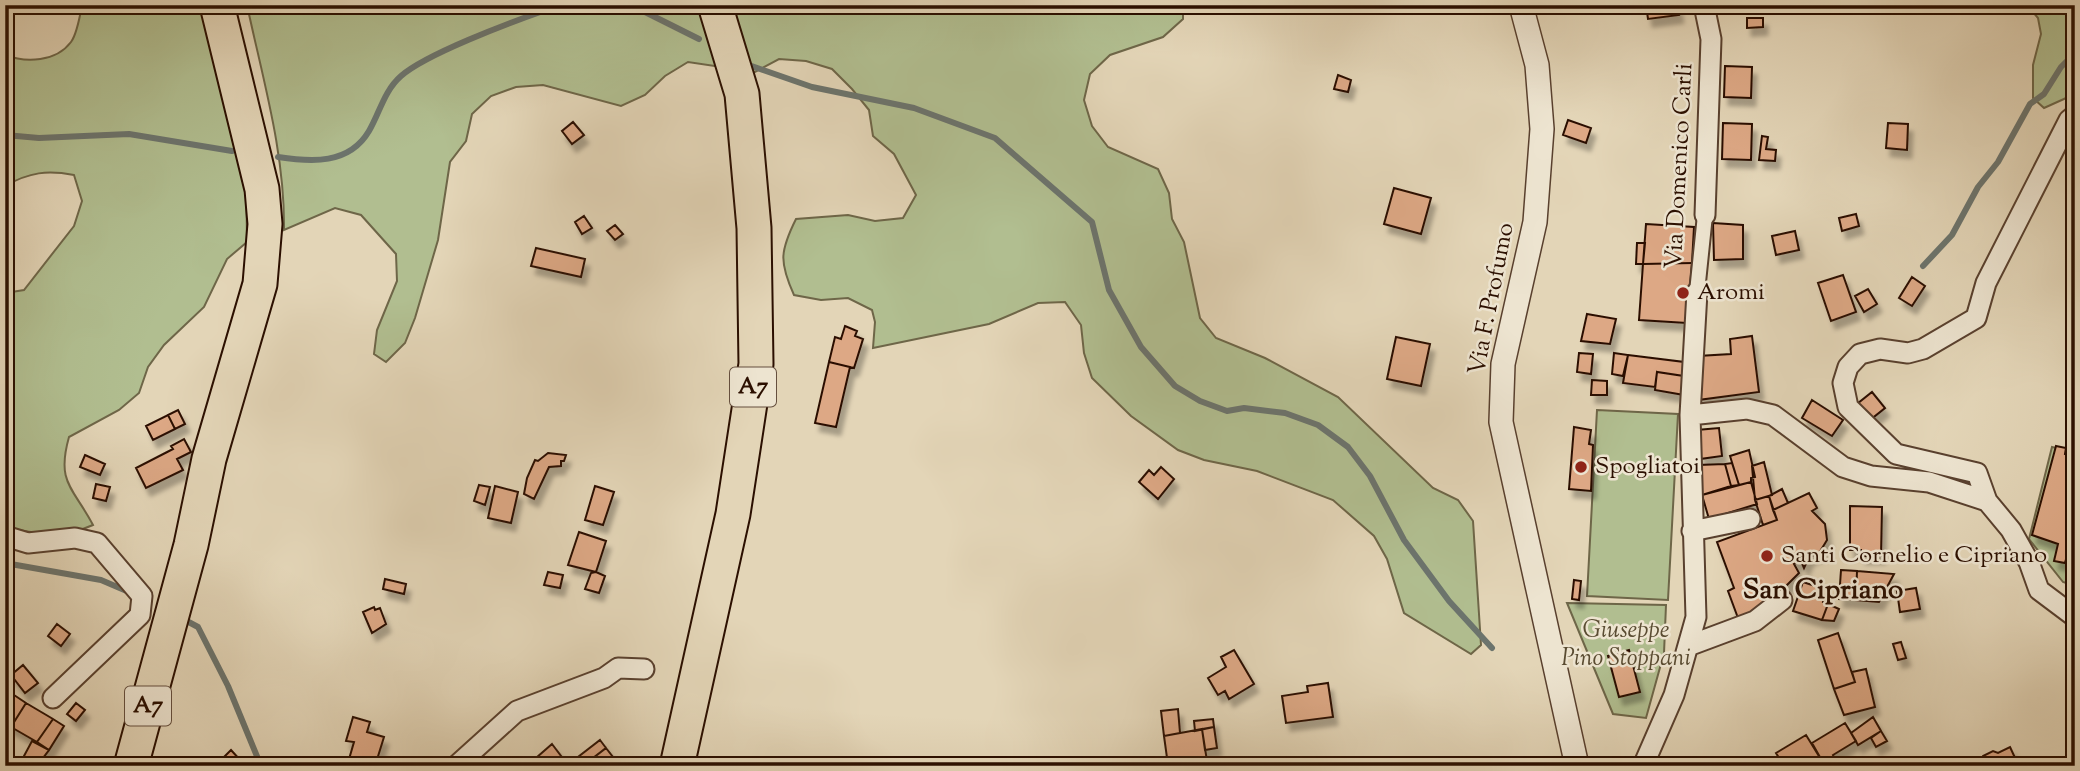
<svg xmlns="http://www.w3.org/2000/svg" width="2080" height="771" font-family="'Sorts Mill Goudy',serif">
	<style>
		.green { fill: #b1be90; stroke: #6e6648; stroke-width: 2 }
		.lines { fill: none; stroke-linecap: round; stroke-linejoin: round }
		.stream { stroke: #6c746d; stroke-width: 6 }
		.building { fill: #dda885; stroke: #2b0f00; stroke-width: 2; filter: url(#shadow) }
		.pedestrian-casing { stroke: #59402e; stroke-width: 18 }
		.minor-casing { stroke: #59402e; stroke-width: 23 }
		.tertiary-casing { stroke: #59402e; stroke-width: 26 }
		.motorway-casing { stroke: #2b0f00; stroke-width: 37 }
		.pedestrian { stroke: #ede4d0; stroke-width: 14 }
		.minor { stroke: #ede4d0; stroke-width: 19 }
		.tertiary { stroke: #ede4d0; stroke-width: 23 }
		.motorway { stroke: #e3d5b7; stroke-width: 33 }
		.poi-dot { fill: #8f2418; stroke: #ede4d0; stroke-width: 2.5 }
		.labels { text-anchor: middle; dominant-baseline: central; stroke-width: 5; stroke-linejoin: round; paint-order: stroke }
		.shield { fill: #ede4d0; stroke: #654f3e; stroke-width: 2 }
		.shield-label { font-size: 23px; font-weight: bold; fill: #2b0f00 }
		.street-label { font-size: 24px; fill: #2b0f00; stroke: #ede4d0 }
		.poi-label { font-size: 24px; fill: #2b0f00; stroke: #ede4d0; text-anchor: start }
		.park-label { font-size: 24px; font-style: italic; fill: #5a4c32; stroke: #ede4d0 }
		.quarter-label { font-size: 28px; font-weight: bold; fill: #2b0f00; stroke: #ede4d0 }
	</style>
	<defs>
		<filter id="shadow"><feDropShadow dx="4.5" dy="8" stdDeviation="2" flood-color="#0004"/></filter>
	</defs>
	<rect width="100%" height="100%" fill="#e3d5b7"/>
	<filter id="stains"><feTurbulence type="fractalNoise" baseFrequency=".00286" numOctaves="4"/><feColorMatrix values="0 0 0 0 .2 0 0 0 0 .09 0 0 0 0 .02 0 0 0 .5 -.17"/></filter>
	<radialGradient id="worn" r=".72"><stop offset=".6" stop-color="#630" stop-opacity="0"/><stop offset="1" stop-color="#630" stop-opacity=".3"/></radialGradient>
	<path class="green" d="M82,5H208L246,171L247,242L227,259L204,307L164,345L148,367L139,393L119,410L69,437C56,483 73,487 93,525C65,538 34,534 5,527V293L24,290L74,226L82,201L74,175C47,170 30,172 5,186V55C26,63 56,62 71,42C77,34 80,16 82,5Z
		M247,5H1183V19L1163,37L1110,55L1090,74L1084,100L1092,126L1108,147L1158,169L1169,193L1172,219L1184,242L1200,318L1216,338L1265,358L1338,397L1433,488L1458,500L1473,521L1481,645L1471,654L1404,613L1387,559L1374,536L1333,500L1257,471L1204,460L1178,450L1131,416L1092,378L1084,353L1081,325L1065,302L1038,303L989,324L873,348L875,322L872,310L848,298L821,300L794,295C779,262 780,251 796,219L848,215L875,221L903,218L916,195L894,154L873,136L869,110L852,89L832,69L806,61L779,59L755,72L688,62L665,76L645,95L621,106L543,85L516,87L491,96L472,114L466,141L450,162L438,240L415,318L405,343L386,362L374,354L377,330L397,281L396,254L361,215L335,208L284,230C285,153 263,80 247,5Z
		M2027,5H2075V94L2044,108L2033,98V65L2041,34L2038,18Z
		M1597,410L1678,414L1668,600L1587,596Z
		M2052,447L2075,452V586L2063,582L2029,539Z
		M1567,603L1666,605L1664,653L1646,718L1613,714Z"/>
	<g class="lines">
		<path class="stream" d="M631,5L699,39
			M634,6L681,5
			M743,63L812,87L914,108L995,138L1092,222L1109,290L1141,347L1175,386L1200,401L1227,411L1244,408L1285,413L1318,425L1348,447L1370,476L1404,540L1449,601L1492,648
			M5,135L39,138L129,134L232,151
			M278,157C311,162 349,165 369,131C380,112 384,91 401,76C426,54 509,23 543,11C554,7 568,7 580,5
			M1923,266L1952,235L1978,187L1998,162L2030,104L2044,94L2061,67L2075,53
			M5,563L101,580L129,592
			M183,619L198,627L228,686L261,766"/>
	</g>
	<path class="building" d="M1646,5H1677L1679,15L1648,19Z
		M1747,18H1763V27L1747,28Z
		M1725,66L1752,67L1751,98L1724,97Z
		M1338,75L1351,80L1348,92L1334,89Z
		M1568,120L1591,128L1586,143L1563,135Z
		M573,122L584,135L572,144L562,131Z
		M1723,123L1752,124L1751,160L1722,159Z
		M1888,123L1908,124L1907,150L1886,148Z
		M1762,136L1768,137L1766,149L1776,150L1775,161L1759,160Z
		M1394,188L1431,198L1421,234L1384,224Z
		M1856,214L1859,226L1842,231L1839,218Z
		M584,216L592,228L582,234L575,222Z
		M1713,223L1743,225V259L1714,260Z
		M1646,224L1694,227L1692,263L1643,264Z
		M615,225L623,234L615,240L607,231Z
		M1795,231L1799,250L1776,255L1772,236Z
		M1637,243H1645L1643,264H1636Z
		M536,248L585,259L581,277L531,266Z
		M1692,263L1687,323L1639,320L1643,264Z
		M1843,275L1856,312L1831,321L1818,283Z
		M1912,277L1925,286L1912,306L1899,298Z
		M1868,289L1877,304L1864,312L1855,296Z
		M1587,314L1616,319L1610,344L1581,341Z
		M845,326L857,331L855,336L863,339L854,368L829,362L835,337L841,339Z
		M1752,336L1759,392L1698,400V356L1731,354L1730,339Z
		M1396,337L1430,344L1421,386L1387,379Z
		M1579,353L1593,354L1591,374L1577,372Z
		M1614,353L1628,355L1623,376L1612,374Z
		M1628,355L1684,362V376L1657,372L1655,387L1623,383Z
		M829,362L850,367L836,427L815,423Z
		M1657,372L1684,376V395L1655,390Z
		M1592,380L1607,381V395H1591Z
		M1872,392L1885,408L1870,420L1857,404Z
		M1812,400L1843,420L1832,436L1802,418Z
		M178,410L185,424L175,429L168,415Z
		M168,415L175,429L153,440L146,426Z
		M1574,427L1591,430L1589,444L1593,445L1591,491L1569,489Z
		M1719,428L1722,456L1700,459L1697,430Z
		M184,439L191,452L177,459L183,470L146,488L136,468L173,449L171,446Z
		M2056,446L2066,448L2065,454L2075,457V525L2065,563L2054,561L2058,544L2032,535Z
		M1749,450L1755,477L1751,478V482L1739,485L1730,456Z
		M548,453L566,455L564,461H561V466L549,467L534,499L524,494L527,478L535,460L538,461Z
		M85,455L105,464L100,475L80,467Z
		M1764,462L1772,495L1755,500L1752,466Z
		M1732,463L1739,485L1731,486L1725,464Z
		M1725,464L1731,486L1702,495L1698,465Z
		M1161,467L1174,479L1158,499L1139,482L1149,470L1154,475Z
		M1751,482L1757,504L1709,519L1702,495Z
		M96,484L110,487L106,501L93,498Z
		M479,485L490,487L485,505L474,501Z
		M495,486L518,492L511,523L488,518Z
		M595,486L614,492L603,525L585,520Z
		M1782,489L1788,503L1773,510L1769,496Z
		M1809,493L1817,508L1812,511L1825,524L1827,540L1824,545L1819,553L1809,557L1804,568L1801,561L1794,564L1799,573L1756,616L1738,618L1728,591L1734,588L1717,542L1777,520L1773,510Z
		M1769,496L1777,520L1763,525L1755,500Z
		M1850,506L1882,507L1881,556H1861V550H1850Z
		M579,532L606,541L596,572L568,565Z
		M1841,570L1857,571L1856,600L1839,599Z
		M1857,571L1894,574L1879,602L1856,600Z
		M548,572L563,575L560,588L544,585Z
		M596,572L605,576L599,593L585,589L591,573Z
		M385,579L406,584L404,594L383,589Z
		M1574,580L1581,581L1579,600L1572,599Z
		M1803,582L1827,590L1823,602L1828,604L1822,620L1793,611Z
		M1916,588L1920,609L1900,612L1897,591Z
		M1828,604L1839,609L1834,621L1822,620Z
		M374,607L375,610L380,608L386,624L372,633L363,612Z
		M57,624L70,634L61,646L48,636Z
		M1838,633L1855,682L1834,689L1818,640Z
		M1901,642L1906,658L1898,660L1893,644Z
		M1234,650L1254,684L1229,699L1225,691L1218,695L1208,678L1226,667L1221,657Z
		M1629,650L1640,692L1619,697L1608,656Z
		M23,665L38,683L25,693L11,675Z
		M1866,669L1875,707L1844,715L1834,689L1855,682L1852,672Z
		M1328,683L1333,717L1286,723L1282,696L1308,692L1307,686Z
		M14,695L26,703L11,727L5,724V708Z
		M26,703L53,719L37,742L11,727Z
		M76,703L85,710L76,721L67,714Z
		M1178,709L1180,733L1164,736L1161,711Z
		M353,717L370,722L367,732L384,737L375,766H347L354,742L346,741Z
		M1873,717L1881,731L1858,745L1851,733Z
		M53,719L64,726L49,750L37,742Z
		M1213,719L1214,727L1195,731L1194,721Z
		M1845,723L1856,741L1833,755L1839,766H1825L1812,743Z
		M1214,727L1217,748L1205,750L1202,729Z
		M1202,729L1207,761L1168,765L1164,736Z
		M1881,731L1887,741L1876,747L1871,738Z
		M1806,735L1825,766H1784L1776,753Z
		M600,740L606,748L584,765L578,757Z
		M32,741L49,750L37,766L24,756Z
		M552,744L561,756L541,766L536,758Z
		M2010,747L2016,760L2026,766H1983L1980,761L1983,756L1993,751L1998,753Z
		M606,748L620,766H585L584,765Z
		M231,750L241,761L236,766H221L218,763Z"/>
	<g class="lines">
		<g class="pedestrian-casing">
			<path id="pedestrian" d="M1697,292L1705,215"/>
		</g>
		<g class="minor-casing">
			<path id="minor" d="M1704,5L1711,39L1705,215
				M1690,415L1747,409L1773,415L1843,467L1871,476L1929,482L1987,501L2011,530L2029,562L2039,590L2075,617
				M1987,501L1977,473L1896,454L1848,407L1843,383L1848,367L1860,354L1880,349L1908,353L1923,349L1976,318L1986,283L2069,120L2075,115
				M1692,531L1750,519
				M5,536L28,543L75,538L97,543L142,596L140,615L53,698
				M1688,646L1755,621L1782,600
				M456,766L517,711L604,678L618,668L644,669
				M1643,766L1674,695L1696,617L1690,415L1697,292"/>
		</g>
		<g class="tertiary-casing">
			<path id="tertiary" d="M1521,5L1537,65L1542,129L1535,222L1503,364L1501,422L1577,766"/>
		</g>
		<g class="motorway-casing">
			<path id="motorway" d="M131,766L191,545L209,459L260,284L265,224L262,189L217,5
				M677,766L733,514L756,364L754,228L742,94L715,5"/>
		</g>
		<use href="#pedestrian" class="pedestrian"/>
		<use href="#minor" class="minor"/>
		<use href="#tertiary" class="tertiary"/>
		<use href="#motorway" class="motorway"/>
	</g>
	<g class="poi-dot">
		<circle cx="1683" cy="293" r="7"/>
		<circle cx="1581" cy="467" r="7"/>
		<circle cx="1767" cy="556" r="7"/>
	</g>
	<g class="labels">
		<g class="shield">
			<rect x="730" y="367.5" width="46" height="39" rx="5"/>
			<rect x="125" y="686.5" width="46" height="39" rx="5"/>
		</g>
		<g class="shield-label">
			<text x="753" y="387">A7</text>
			<text x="148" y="706">A7</text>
		</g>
		<g class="street-label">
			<text transform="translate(1680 166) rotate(-87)">Via Domenico Carli</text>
			<text transform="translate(1492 299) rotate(-79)">Via F. Profumo</text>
		</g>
		<g class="poi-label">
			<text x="1697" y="293">Aromi</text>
			<text x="1595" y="467">Spogliatoi</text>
			<text x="1781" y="556">Santi Cornelio e Cipriano</text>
		</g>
		<g class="park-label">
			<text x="1626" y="631">Giuseppe<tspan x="1626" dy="28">Pino Stoppani</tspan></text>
		</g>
		<g class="quarter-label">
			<text x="1823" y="591">San Cipriano</text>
		</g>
	</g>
	<rect width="2080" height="771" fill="none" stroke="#e3d5b7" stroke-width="28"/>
	<rect x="7" y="7" width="2066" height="757" fill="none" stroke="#2b0f00" stroke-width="3.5"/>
	<rect x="14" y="14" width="2052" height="743" fill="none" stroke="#2b0f00" stroke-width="2"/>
	<rect width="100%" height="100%" filter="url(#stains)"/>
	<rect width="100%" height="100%" fill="url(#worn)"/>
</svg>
